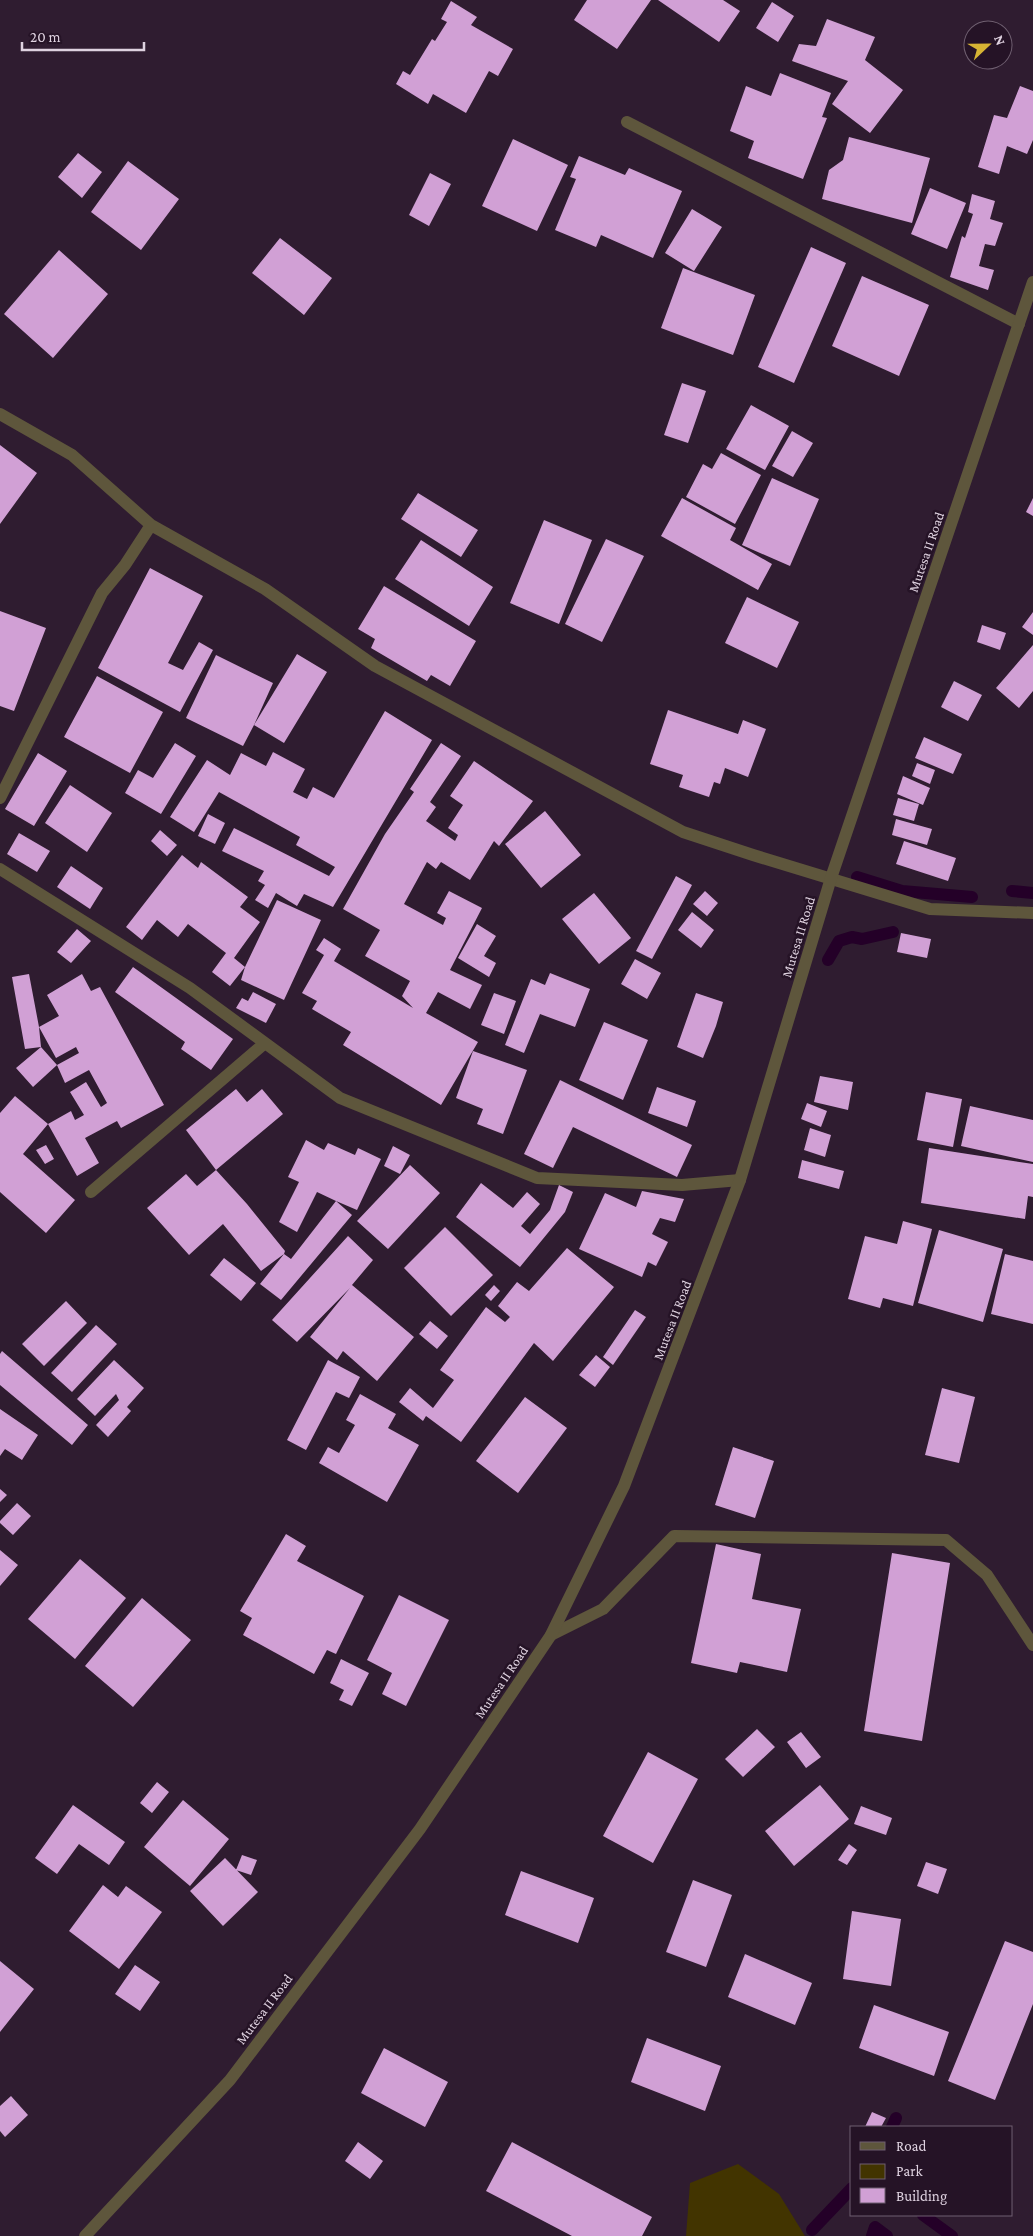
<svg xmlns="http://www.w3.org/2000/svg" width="1033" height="2236" font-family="'Crimson Pro',serif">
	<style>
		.green { fill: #423400 }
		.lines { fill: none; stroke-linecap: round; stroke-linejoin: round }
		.stream { stroke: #240028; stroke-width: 12 }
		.building { fill: #d1a0d5 }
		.minor { stroke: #5e563c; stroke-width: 12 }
		.tertiary { stroke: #5e563c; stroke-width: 12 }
		.labels { text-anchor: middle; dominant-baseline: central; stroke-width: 5; stroke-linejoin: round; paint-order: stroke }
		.street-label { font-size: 14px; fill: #dfd2e0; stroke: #251326 }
	</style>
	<rect width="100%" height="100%" fill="#2f1c30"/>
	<path class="green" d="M738,2164L779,2194L805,2236H686L690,2183Z"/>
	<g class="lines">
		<path class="stream" d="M857,877L902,891L972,897
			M1012,891L1033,893
			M828,960L839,941L852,937L862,939L893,932
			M892,2127L896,2118
			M923,2215L952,2236
			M812,2230L852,2188
			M872,2236L875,2227L887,2236"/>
	</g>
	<path class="building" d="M587,0H651L617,49L574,20Z
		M658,0H723L740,11L719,42Z
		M451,1L477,17L471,25L513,49L498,76L489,71L466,113L433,94L428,104L396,84L403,71L410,75L432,39L435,41L447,22L441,19Z
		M772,2L794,16L778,42L756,28Z
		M827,19L875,37L865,60L903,90L870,133L832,104L848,81L792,61L799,44L816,46Z
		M780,73L831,93L822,117L827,118L803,179L748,158L754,141L730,131L746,86L771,96Z
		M1020,86L1033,91V140L1027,154L1007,146L999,174L978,167L994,115L1007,118Z
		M849,137L930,158L912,223L822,199L829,170L843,160Z
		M513,139L568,165L537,231L482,206Z
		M78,153L102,172L82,198L58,177Z
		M579,156L625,175L629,168L682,191L653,258L601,235L596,247L555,230L576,179L570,177Z
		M128,161L179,199L141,250L91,212Z
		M430,173L451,184L429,226L409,215Z
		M930,188L966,203L947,249L911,234Z
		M972,194L995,201L990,219L1003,223L995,246L985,244L979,266L994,270L988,290L950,277L962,236L965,238L973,214L968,212Z
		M692,209L722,227L694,271L665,253Z
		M280,238L332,278L304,315L252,273Z
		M811,247L846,263L794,383L758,367Z
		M59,250L108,294L53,358L4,314Z
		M683,268L755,295L733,355L661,328Z
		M862,276L929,305L899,376L832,346Z
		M682,383L706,391L688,443L664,435Z
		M751,405L789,426L765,470L726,449Z
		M792,431L813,443L793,477L772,466Z
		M0,445L37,473L0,524Z
		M721,453L761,475L735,524L686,497L703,464L712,469Z
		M772,478L819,499L790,566L742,545Z
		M418,493L478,530L461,557L401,519Z
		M682,498L736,528L730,540L772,564L758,590L661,536Z
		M1033,498V516L1026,512Z
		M544,520L592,540L559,624L510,603Z
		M606,539L644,556L602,642L565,624Z
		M421,540L493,587L469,626L395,579Z
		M150,568L203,596L168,663L183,670L199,642L213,650L180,712L98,668Z
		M384,586L476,641L450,686L431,675L427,681L371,648L375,639L358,629Z
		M747,597L799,622L777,668L725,643Z
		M0,611L46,628L14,711L0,706Z
		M1033,612V635L1022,627Z
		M982,625L1006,633L1000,650L977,642Z
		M1033,645V691L1019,708L996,688Z
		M297,654L327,672L284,743L254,725L243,746L186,718L216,655L273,683L254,725Z
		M97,676L163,712L130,773L64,737Z
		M954,681L982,695L968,721L941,707Z
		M668,710L738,734L743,720L766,729L748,777L725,768L720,784L714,782L709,797L679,787L683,775L650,764Z
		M385,711L432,740L333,907L304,894L297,906L276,893L268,908L255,900L265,885L258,881L264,871L222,851L234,828L329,876L335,867L296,845L300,837L219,792L194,832L170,817L207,760L230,775L241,753L266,766L273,752L305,769L293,792L307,799L313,787L334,798Z
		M924,737L962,754L953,774L915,758Z
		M175,743L196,756L161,814L125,793L138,770L153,778Z
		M441,743L461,756L430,802L436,807L426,821L455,841L458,835L448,828L463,805L450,796L474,761L533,801L499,846L494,841L470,880L441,862L436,869L427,862L404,904L443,925L446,918L437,913L449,891L482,908L450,970L482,985L470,1009L438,992L426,1013L478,1042L441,1105L343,1045L351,1032L312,1009L317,1001L302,993L324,955L316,950L324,938L341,949L334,961L413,1008L402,996L410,981L365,956L380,930L343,909L385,834L414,792L410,789Z
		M38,753L67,771L34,826L5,809Z
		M917,763L935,770L930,784L912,776Z
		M903,776L930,788L923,805L897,794Z
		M70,785L112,813L87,852L45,823Z
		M898,798L919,804L914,821L893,815Z
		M545,811L581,855L541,888L505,844Z
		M208,814L225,823L215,844L198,836Z
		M896,819L932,829L927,845L892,835Z
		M160,830L177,845L167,856L151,841Z
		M19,833L50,851L37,872L7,854Z
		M904,841L956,858L948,881L896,864Z
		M182,855L198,868L201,862L248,897L240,907L260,922L234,958L245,967L277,900L321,920L284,1000L241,980L245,967L230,986L212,972L226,953L188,924L178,937L157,920L142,940L126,927Z
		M71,866L103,888L90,909L57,887Z
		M676,876L692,885L652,959L636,951Z
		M705,891L718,903L707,916L693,904Z
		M594,893L631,938L599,964L562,919Z
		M692,912L714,930L701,948L678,930Z
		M477,924L496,936L484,956L496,963L489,977L458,958Z
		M77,929L91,941L71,963L57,952Z
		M901,933L931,939L927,958L897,952Z
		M635,959L661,973L647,999L621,984Z
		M133,967L233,1039L211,1070L181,1049L185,1042L115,992Z
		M550,973L590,989L575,1027L540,1014L524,1053L505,1045L531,979L545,985Z
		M29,974L39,1027L41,1047L25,1049L12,977Z
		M82,974L91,991L100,987L164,1105L121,1128L117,1121L85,1138L99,1163L77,1176L48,1124L71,1111L75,1120L84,1115L70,1092L86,1082L101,1107L107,1103L89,1070L65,1083L57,1065L79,1053L76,1047L56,1058L39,1027L59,1016L47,995Z
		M253,992L276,1004L266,1023L236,1008L242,998L248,1001Z
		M494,993L516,1001L504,1034L481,1025Z
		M696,993L723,1002L716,1026L703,1058L677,1047Z
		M604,1022L648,1040L623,1100L579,1080Z
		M41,1047L57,1065L33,1087L16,1068Z
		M473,1051L527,1070L503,1134L477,1124L483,1109L456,1098Z
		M820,1076L853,1082L848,1110L814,1102Z
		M560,1080L692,1145L677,1177L573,1127L553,1168L524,1154Z
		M657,1087L696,1101L687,1127L648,1113Z
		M236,1089L247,1102L262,1089L283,1114L216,1170L247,1204L285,1251L284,1254L291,1259L336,1201L317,1192L297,1232L279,1222L299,1182L288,1177L306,1140L324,1150L328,1143L355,1155L358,1148L381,1159L357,1210L336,1201L352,1215L281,1300L260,1284L284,1254L261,1271L223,1224L189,1255L147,1208L186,1174L197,1186L216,1170L186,1130Z
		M926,1092L962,1099L953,1147L917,1140Z
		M15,1096L48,1124L23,1154L75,1200L46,1233L0,1192V1113Z
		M807,1103L827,1111L821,1127L801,1119Z
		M970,1106L1033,1120V1162L961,1146Z
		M810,1128L831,1135L825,1157L804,1150Z
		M46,1145L54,1159L45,1164L36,1150Z
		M393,1146L410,1155L400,1174L384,1166Z
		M929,1148L1033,1164V1197L1028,1196L1025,1219L921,1203Z
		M802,1160L844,1171L839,1189L798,1178Z
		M410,1165L440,1193L388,1249L357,1221Z
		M481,1183L513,1208L527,1192L540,1204L521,1226L530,1234L550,1210L559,1185L573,1192L565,1212L520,1267L456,1217Z
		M642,1191L684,1199L675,1222L660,1218L652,1234L668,1242L656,1266L648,1262L642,1277L579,1249L605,1193L636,1207Z
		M903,1221L932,1229L913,1306L883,1298L880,1308L848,1299L865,1236L897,1244Z
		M445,1227L493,1275L451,1316L404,1268Z
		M939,1230L1003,1249L983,1322L918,1303Z
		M348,1236L373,1260L352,1285L414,1337L377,1381L343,1351L337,1360L310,1337L350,1288L297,1342L272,1320Z
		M567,1248L614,1287L553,1361L534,1343L461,1442L426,1416L423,1421L399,1402L410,1388L433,1408L454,1380L440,1370L486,1307L505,1322L510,1317L498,1306L517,1282L529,1291Z
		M1005,1254L1033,1261V1324L991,1314Z
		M224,1258L256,1283L241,1301L210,1275Z
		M494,1285L500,1291L491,1301L485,1295Z
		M66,1301L87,1323L44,1366L22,1344Z
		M635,1310L646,1317L613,1365L603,1357Z
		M430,1321L448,1336L437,1349L419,1334Z
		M96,1325L117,1344L72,1392L51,1373Z
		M2,1351L88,1425L72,1445L0,1385V1354Z
		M596,1355L610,1367L595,1387L579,1375Z
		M114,1360L144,1388L127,1407L131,1411L108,1437L96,1425L119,1400L116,1394L95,1416L77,1399Z
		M328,1360L360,1377L349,1398L336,1392L306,1450L287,1440Z
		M942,1388L975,1397L959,1463L925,1455Z
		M360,1394L396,1414L388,1428L419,1445L387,1502L319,1463L328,1447L339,1453L355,1425L346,1420Z
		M525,1397L567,1428L518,1493L476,1461Z
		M0,1409L38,1435L22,1460L5,1449L0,1456Z
		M733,1447L774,1461L755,1518L715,1505Z
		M0,1489L7,1495L0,1502Z
		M17,1503L31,1516L13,1535L0,1523V1521Z
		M286,1534L306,1546L297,1561L364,1596L336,1654L327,1650L314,1674L243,1635L252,1618L240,1611Z
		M716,1544L761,1554L752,1599L801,1609L787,1672L740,1662L737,1673L691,1663Z
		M0,1550L18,1565L0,1586Z
		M892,1553L950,1563L922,1741L864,1731Z
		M80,1559L126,1598L75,1659L28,1619Z
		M399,1595L449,1620L406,1706L382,1694L392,1673L367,1660Z
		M142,1598L191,1640L133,1707L85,1666Z
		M341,1659L369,1673L352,1706L339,1700L344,1690L330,1683Z
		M757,1729L775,1747L743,1777L725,1759Z
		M801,1732L821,1757L806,1768L787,1742Z
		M648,1752L698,1779L653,1863L603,1836Z
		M157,1782L169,1792L152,1813L140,1803Z
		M820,1785L849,1819L794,1866L765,1831Z
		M183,1800L229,1839L190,1886L144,1847Z
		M73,1805L125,1842L109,1865L79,1844L57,1874L35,1858Z
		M861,1806L892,1818L886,1835L854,1824Z
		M849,1844L857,1850L847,1865L838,1860Z
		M242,1855L257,1860L251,1875L236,1870Z
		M225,1858L258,1892L223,1926L190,1891Z
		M926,1862L947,1869L938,1894L917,1886Z
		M521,1871L594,1898L578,1943L505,1915Z
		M693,1880L732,1895L706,1967L666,1952Z
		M103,1885L118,1897L126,1886L162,1912L119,1969L69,1931Z
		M852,1911L901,1919L891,1986L843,1979Z
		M1005,1941L1033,1952V2004L995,2100L948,2081Z
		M745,1954L812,1983L795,2025L728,1997Z
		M0,1961L34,1989L0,2032Z
		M135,1965L160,1982L140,2011L115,1994Z
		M874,2005L949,2032L934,2076L859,2048Z
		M647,2038L721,2066L705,2111L631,2082Z
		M384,2048L448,2082L425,2127L361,2093Z
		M11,2096L28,2115L5,2137L0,2131V2106Z
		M872,2112L886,2118L881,2127H865Z
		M358,2142L383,2161L370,2179L345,2161Z
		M512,2142L652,2217L642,2236H572L486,2191Z"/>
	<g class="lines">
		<path class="minor" d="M627,122L1019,324
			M0,414L72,455L151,525L265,589L375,666L683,832L753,855L930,909L1033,913
			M0,798L102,593L125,565L151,525
			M0,869L190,988L340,1098L537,1178L682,1185L740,1180
			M91,1192L265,1043
			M551,1635L603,1609L674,1536L946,1540L987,1575L1033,1645"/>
		<path class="tertiary" d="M85,2236L230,2080L420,1829L551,1635L624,1486L740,1180L831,878L1033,282"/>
	</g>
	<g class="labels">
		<g class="street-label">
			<text transform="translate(926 552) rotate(-71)">Mutesa II Road</text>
			<text transform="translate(798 937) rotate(-73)">Mutesa II Road</text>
			<text transform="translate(672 1320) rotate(-69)">Mutesa II Road</text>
			<text transform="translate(501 1682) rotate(-56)">Mutesa II Road</text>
			<text transform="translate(264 2009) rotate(-53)">Mutesa II Road</text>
		</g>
	</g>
	<rect x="850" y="2126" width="162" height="90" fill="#251326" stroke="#6f5f70"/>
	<rect x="860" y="2142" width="25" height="8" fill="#5e563c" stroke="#6f5f70"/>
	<text x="896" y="2151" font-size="15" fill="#dfd2e0">Road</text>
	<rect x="860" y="2164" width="25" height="15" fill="#423400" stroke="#6f5f70"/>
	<text x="896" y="2176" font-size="15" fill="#dfd2e0">Park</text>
	<rect x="860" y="2188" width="25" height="15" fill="#d1a0d5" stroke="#6f5f70"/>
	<text x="896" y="2201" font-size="15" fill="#dfd2e0">Building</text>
	<g transform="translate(988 45) rotate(68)"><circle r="24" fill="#251326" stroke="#6f5f70"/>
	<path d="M0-4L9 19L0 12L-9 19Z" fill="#d7b434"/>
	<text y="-8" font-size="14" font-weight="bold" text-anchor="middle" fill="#dfd2e0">N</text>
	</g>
	<path d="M22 42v8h122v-8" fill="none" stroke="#dfd2e0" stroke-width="2.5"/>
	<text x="30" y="42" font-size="15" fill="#dfd2e0" stroke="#251326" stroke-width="4" paint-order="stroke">20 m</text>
</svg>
